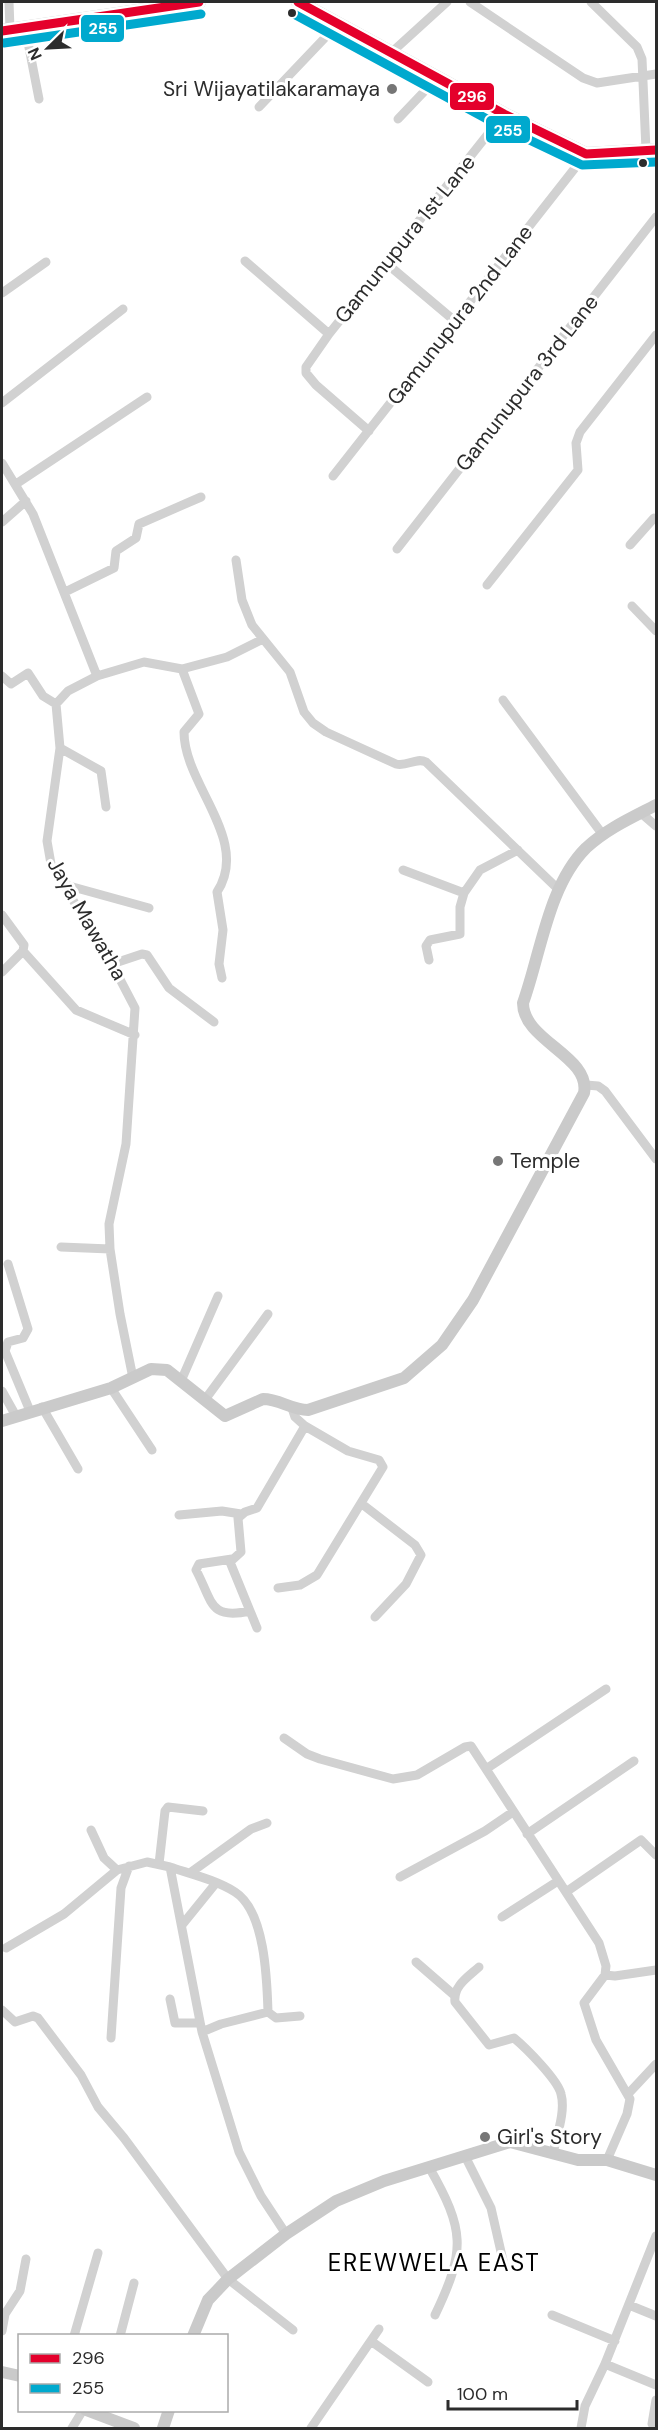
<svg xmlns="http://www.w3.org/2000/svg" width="658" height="2430" font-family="'DM Sans',sans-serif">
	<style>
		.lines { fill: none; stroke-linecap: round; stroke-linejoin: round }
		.street { stroke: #d1d1d1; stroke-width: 9 }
		.secondary { stroke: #cacaca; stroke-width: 12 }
		.primary { stroke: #c4c4c4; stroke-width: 14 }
		.bus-1-casing { stroke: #fff; stroke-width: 14 }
		.bus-2-casing { stroke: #fff; stroke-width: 14 }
		.bus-1 { stroke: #e4002b; stroke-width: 9 }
		.bus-2 { stroke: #00a9ce; stroke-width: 9 }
		.bus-dot { fill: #2c2c2c; stroke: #fff; stroke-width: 2 }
		.poi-dot { fill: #767676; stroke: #fff; stroke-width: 2 }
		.labels { text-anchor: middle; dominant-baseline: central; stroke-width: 6; stroke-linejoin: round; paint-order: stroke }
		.poi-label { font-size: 21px; fill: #2c2c2c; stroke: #fff; text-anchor: start }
		.street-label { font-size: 21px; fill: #2c2c2c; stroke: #fff }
		.quarter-label { font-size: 24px; letter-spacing: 1.5px; fill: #000; stroke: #fff }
		.line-badge { stroke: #fff; stroke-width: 2 }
		.badge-label { font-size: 16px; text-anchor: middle; font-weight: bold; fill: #fff }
	</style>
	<rect width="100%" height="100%" fill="#fff"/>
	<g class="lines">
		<path class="street" d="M9,2L10,29
			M470,2L583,78L597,83L656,74
			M591,2L637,47L642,59L646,150
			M25,27L39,99
			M392,52L447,2
			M259,107L339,23
			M398,119L438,77
			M245,261L329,334L504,114
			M386,263L456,322
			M2,293L46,262
			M329,334L306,367V373L316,385L369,431
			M2,403L123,309
			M2,463L33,514L97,676L68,691L56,704L60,748L47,841L51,864L112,964L135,1008L126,1144L109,1224L110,1249L120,1314L133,1378
			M333,476L586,154
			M16,484L147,397
			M2,522L26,501
			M630,545L654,518L656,519
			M397,549L656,217
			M236,560L242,600L252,625L290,672L304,712L313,723L326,732L396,764C407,767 416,757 426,762L558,889
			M487,585L578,470L576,443L580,432L656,335
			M65,592L114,568L116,551L136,538L139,524L201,497
			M632,606L656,631
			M182,669L199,714L184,732C184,785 251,840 217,892L223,930L219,964L222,978
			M2,676L11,684L28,673L43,696L56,704
			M97,676L144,662L182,669L227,657L263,639
			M503,700L603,835
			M60,748L101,771L106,807
			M641,813L656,826
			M403,870L464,893L480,870L518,850
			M62,884L149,908
			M2,915L24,945L23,951L2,972
			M23,951L76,1010L135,1035
			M429,960L426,946L430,940L460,934V907L464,893
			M112,964L142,954L147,955L169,988L214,1022
			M586,1085L598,1086L605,1091L656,1159
			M61,1247L110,1249
			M8,1264L28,1329L23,1338L8,1342L5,1351L30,1411
			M181,1381L218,1296
			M111,1388L152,1450
			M2,1391L16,1416
			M204,1401L268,1314
			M42,1407L78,1469
			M362,1504L415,1545L421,1555L406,1584L375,1617
			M179,1515L222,1511L241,1514
			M232,1559L199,1564L196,1570C213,1602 209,1620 250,1611
			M278,1588L300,1585L317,1575L383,1467L379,1460L348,1451L305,1426
			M257,1628L230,1562L241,1552L238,1518L245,1512L257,1508L305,1426L295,1417L292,1408
			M606,1689L486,1769L599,1943L606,1966L605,1975L584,2003L596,2040L630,2099L627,2114L607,2160
			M284,1738L307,1754L320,1759L393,1779L417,1775L465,1747L471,1746L486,1769
			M91,1830L104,1858L117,1870
			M527,1834L634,1761
			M159,1864L165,1811L168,1807L203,1811
			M170,1867C191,1874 216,1880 235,1892C265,1911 267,1979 268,2012L221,2024L202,2032
			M190,1873L251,1829L267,1823
			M400,1877L485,1831L513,1812
			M566,1892L641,1840L656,1855
			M502,1917L558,1881
			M182,1925L216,1883
			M6,1948L64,1914L117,1870L147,1862L170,1867L202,2032L239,2152L261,2196L286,2234
			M416,1962L454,1995
			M479,1967C468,1977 453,1986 455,2002L489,2045L514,2038C526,2048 558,2080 561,2094C566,2112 556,2137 553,2154
			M605,1975L615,1976L656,1970
			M170,1999L175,2023H200
			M2,2010L15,2022L33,2016L38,2018L81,2075L98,2107L124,2138L228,2279L293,2330
			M268,2012L276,2018L300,2016
			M111,2038L121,1888L129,1866
			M629,2093L656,2064
			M465,2156L491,2208L504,2265
			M429,2167C465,2230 466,2250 435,2315
			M629,2305L656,2316
			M552,2315L615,2341
			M2,2331L5,2314L20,2291L26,2259
			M74,2336L98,2253
			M120,2336L134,2283
			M371,2341L428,2382
			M605,2364L656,2385
			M652,2424L656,2400
			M72,2428L83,2410
			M311,2428L379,2329
			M581,2428L585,2406L605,2364L656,2236"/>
		<path class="secondary" d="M2,1421L111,1388L151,1369L167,1370L225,1416L263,1399C279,1399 292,1410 308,1410L404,1378L442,1345L473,1300L584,1093C591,1056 523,1041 523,1003C541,953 548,886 586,848C606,829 633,817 656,805
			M193,2336L208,2300L228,2279L286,2234L336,2201L384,2181L510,2142L578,2160H607L656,2175
			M2,2372L20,2376
			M86,2410L134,2428
			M163,2428L169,2410"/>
		<path class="primary" d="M298,2L504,114L586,154L656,150
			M2,31L199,2"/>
		<g class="bus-1-casing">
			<path id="bus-1" d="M298,2L504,114L586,154L656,150
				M2,31L199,2"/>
		</g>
		<g class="bus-2-casing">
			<path id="bus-2" d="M292,13L498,125L582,165L656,162
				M4,43L201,14"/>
		</g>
		<use href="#bus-1" class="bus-1"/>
		<use href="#bus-2" class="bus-2"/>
	</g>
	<g class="bus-dot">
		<circle cx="292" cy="13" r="5"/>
		<circle cx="643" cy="163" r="5"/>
	</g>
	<g class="poi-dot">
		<circle cx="392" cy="89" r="6"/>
		<circle cx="498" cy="1161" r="6"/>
		<circle cx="485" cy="2137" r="6"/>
	</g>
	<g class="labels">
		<g class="poi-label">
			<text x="380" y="89" text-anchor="end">Sri Wijayatilakaramaya</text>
			<text x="510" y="1161">Temple</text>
			<text x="497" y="2137">Girl's Story</text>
		</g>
		<g class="street-label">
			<text transform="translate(405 239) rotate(-51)">Gamunupura 1st Lane</text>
			<text transform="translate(460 315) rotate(-52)">Gamunupura 2nd Lane</text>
			<text transform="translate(527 383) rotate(-52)">Gamunupura 3rd Lane</text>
			<text transform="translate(87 919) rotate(60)">Jaya Mawatha</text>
		</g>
		<g class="quarter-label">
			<text x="434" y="2262">EREWWELA EAST</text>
		</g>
	</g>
	<g class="line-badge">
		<rect x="80" y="14" width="45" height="29" rx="6" fill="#00a9ce"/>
		<rect x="449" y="82" width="46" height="29" rx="6" fill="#e4002b"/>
		<rect x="485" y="115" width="46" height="29" rx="6" fill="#00a9ce"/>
	</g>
	<g class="badge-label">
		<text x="103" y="34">255</text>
		<text x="472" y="102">296</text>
		<text x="508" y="136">255</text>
	</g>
	<rect width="658" height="2430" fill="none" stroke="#2c2c2c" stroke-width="6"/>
	<rect x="18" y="2334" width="210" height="78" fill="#ffffff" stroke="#ababab" stroke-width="1.5"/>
	<rect x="30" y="2354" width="30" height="9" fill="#e4002b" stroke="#ababab" stroke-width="1.5"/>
	<text x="72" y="2364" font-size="18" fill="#2c2c2c">296</text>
	<rect x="30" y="2384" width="30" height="9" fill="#00a9ce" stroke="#ababab" stroke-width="1.5"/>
	<text x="72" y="2394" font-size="18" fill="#2c2c2c">255</text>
	<g transform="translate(48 48) rotate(246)" stroke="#ffffff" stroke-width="4.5" paint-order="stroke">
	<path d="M0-4.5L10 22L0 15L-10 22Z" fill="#2c2c2c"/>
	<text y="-9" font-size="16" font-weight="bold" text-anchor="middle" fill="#2c2c2c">N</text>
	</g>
	<path d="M448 2400v9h129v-9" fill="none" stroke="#2c2c2c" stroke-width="3"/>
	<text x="457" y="2400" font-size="18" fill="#2c2c2c" stroke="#ffffff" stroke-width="4.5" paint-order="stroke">100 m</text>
</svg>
